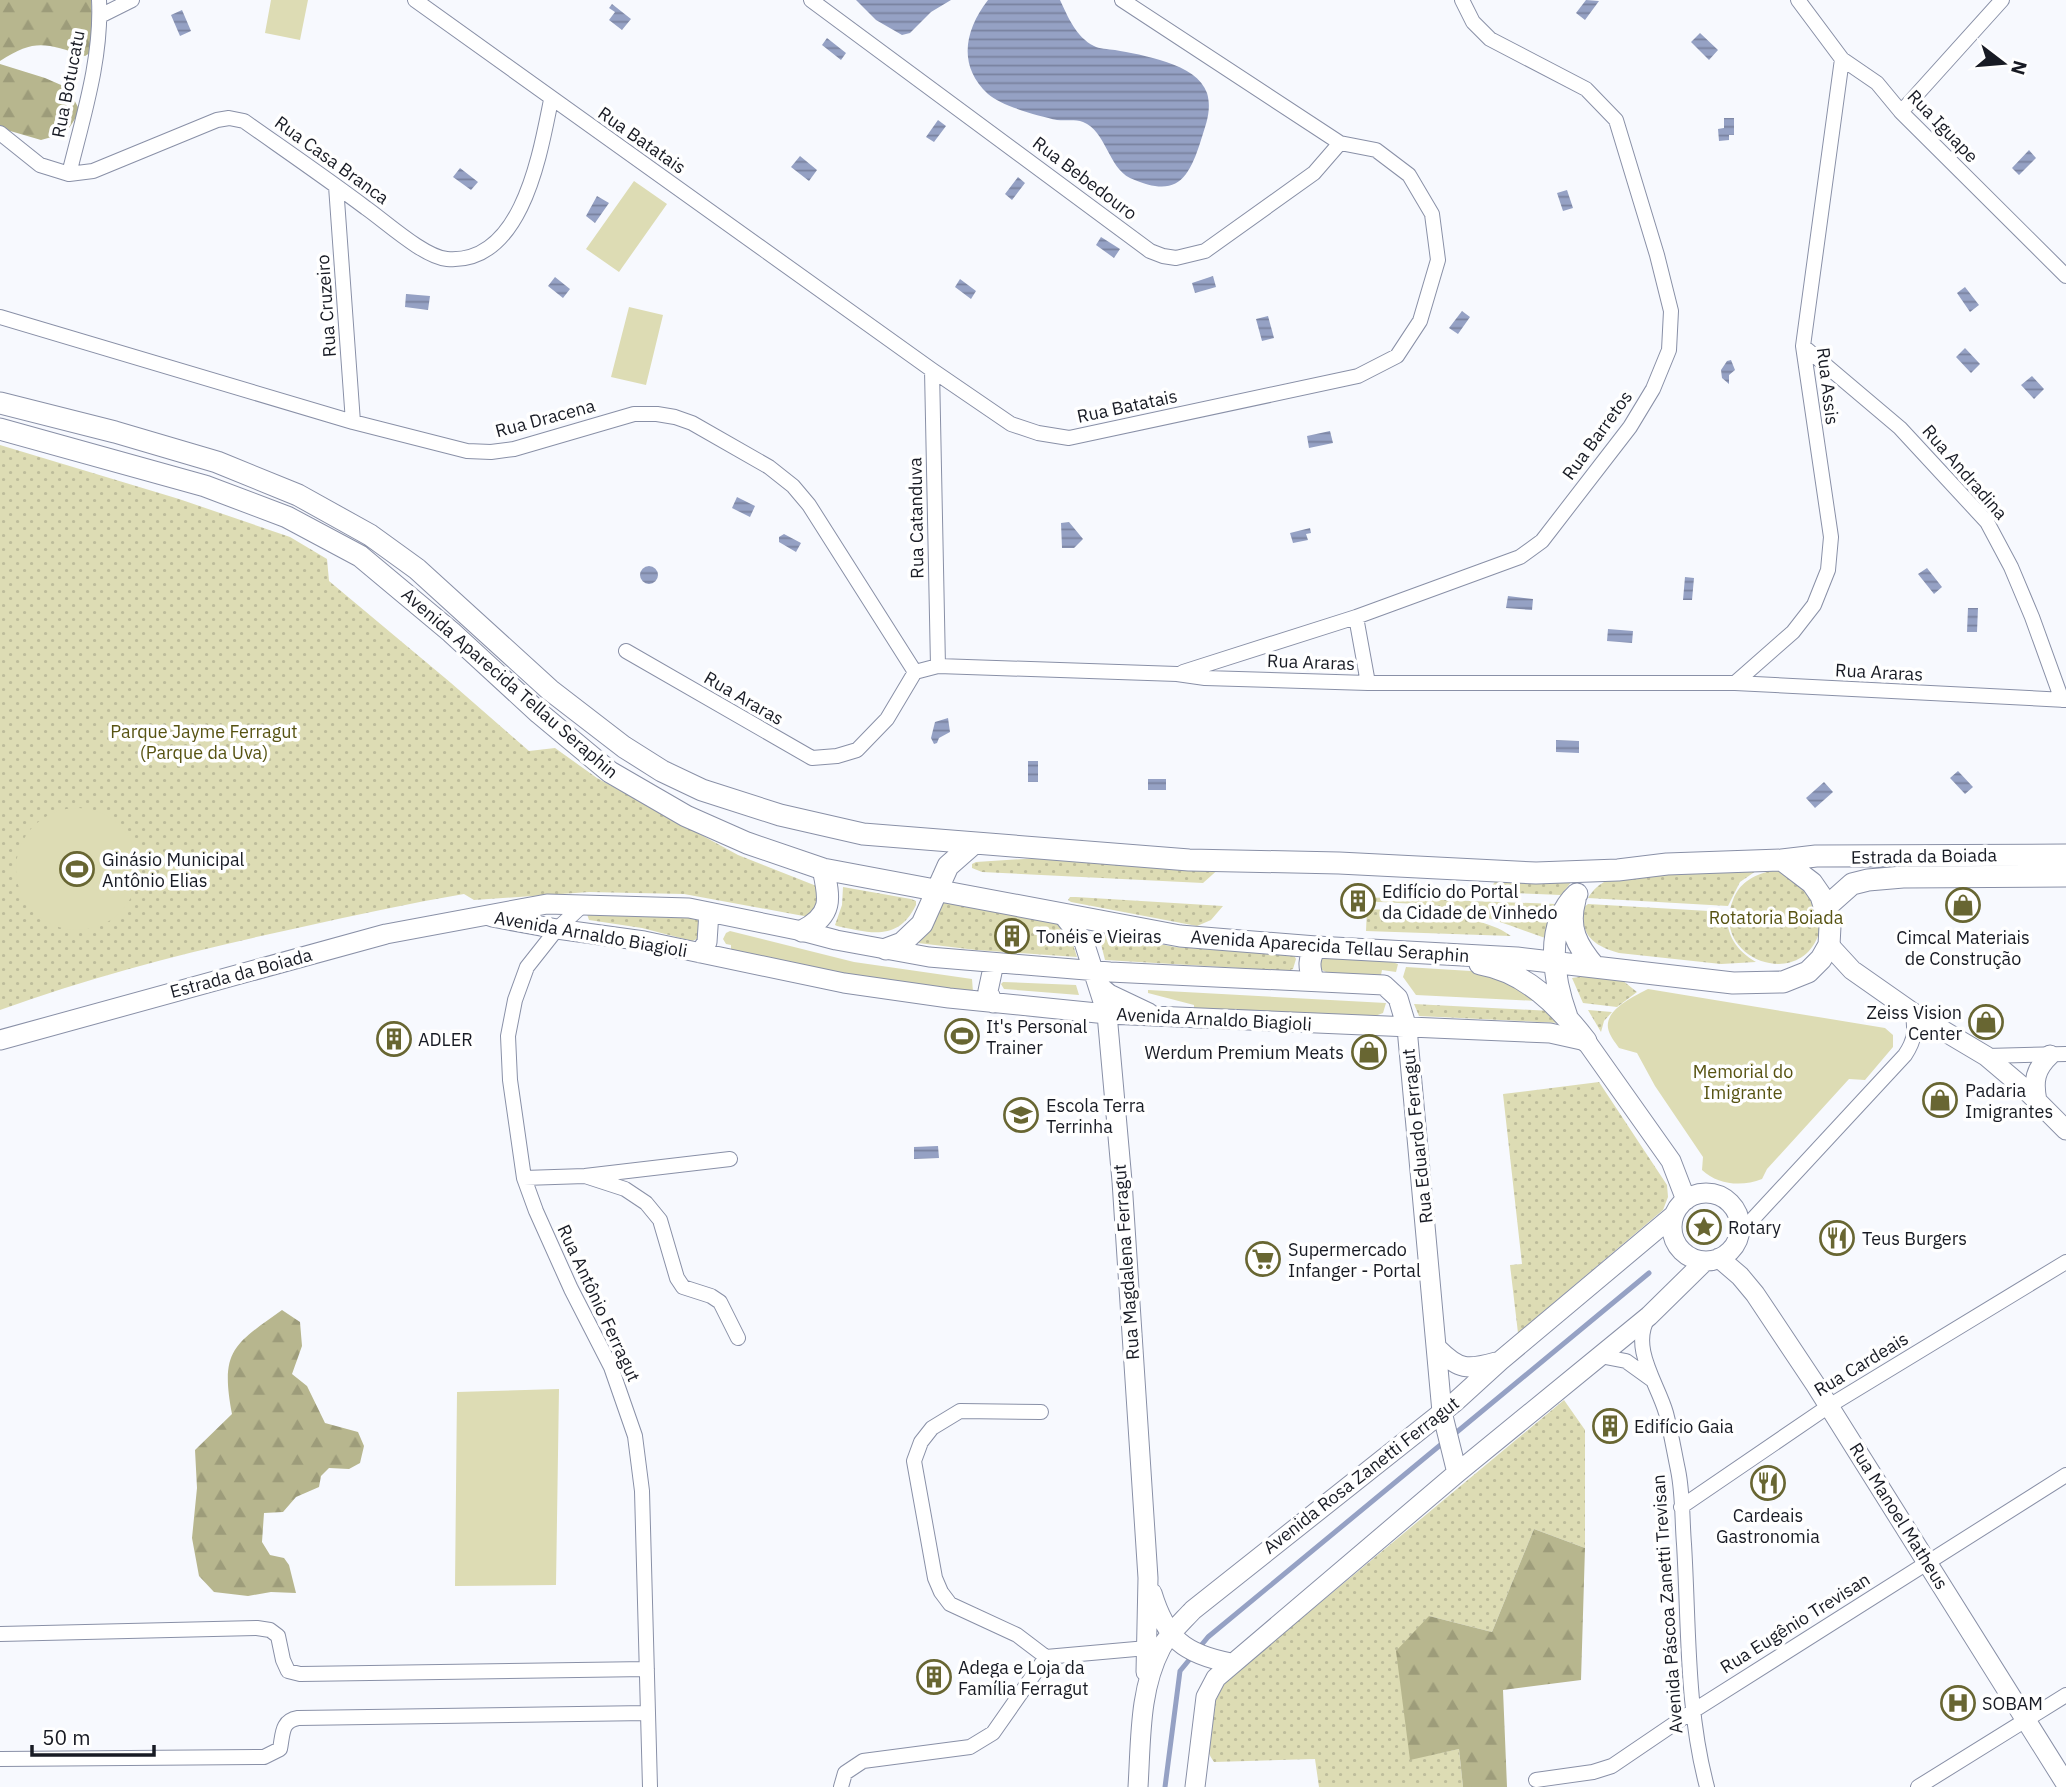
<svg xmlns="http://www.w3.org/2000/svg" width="2066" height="1787" font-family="'IBM Plex Sans',sans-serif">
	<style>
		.grass { fill: url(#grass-dots) }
		.forest { fill: url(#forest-firs) }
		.garden { fill: #dddcb4 }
		.water { fill: url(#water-rules) }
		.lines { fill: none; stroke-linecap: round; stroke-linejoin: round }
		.stream { stroke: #95a1c4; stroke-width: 5 }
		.street-casing { stroke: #8990a7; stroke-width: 16 }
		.secondary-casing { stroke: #8990a7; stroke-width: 21 }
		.primary-casing { stroke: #8990a7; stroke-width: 23 }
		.street { stroke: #fff; stroke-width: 14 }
		.secondary { stroke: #fff; stroke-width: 19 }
		.primary { stroke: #fff; stroke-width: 21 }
		.labels { text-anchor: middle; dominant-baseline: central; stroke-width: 7; stroke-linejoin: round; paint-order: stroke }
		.street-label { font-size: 18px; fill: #181b24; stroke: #fff }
		.park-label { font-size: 18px; fill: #575312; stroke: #fff }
		.poi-label { font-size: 18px; fill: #181b24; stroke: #fff; text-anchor: start }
	</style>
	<defs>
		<pattern id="grass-dots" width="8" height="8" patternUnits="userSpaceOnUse" patternTransform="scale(1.75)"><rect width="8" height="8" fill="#dddcb4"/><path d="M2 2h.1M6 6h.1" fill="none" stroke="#bdbc9b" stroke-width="1.8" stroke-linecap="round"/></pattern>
		<pattern id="forest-firs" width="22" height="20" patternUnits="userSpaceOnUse" patternTransform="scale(1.75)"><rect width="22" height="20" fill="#b7b68e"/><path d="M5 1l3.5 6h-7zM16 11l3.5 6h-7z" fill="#9d9c7a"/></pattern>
		<pattern id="water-rules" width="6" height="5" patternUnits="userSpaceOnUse" patternTransform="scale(1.75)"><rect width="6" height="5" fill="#95a1c4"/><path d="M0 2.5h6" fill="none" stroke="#79829f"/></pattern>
	</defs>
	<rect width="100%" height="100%" fill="#f7f9fe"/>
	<path class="grass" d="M0,445L179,499L290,537L327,559L329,581L451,683L529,751L555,748L597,778L738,855L819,887V904L809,917L684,894L589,892L474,900L464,894C410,903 356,915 302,927C200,949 99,974 0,1010Z
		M1054,857L1221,867L1203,883L982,872L972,868V864L976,862Z
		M1774,870L1790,872L1821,904C1820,914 1822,927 1818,936C1797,991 1710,957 1733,900C1740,881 1756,874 1774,870Z
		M1756,871L1740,882L1728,906L1588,898C1593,890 1599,884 1608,880C1645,867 1715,872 1756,871Z
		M1576,876L1561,895L1487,892L1498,878Z
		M843,887L911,899L916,901V905C898,942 870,933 837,926L835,925L842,905Z
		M1070,897H1076L1223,906L1211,920L1197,926L1071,902L1068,900Z
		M1360,897L1556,904L1551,940C1521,930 1493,918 1463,911C1429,903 1394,903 1360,901Z
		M940,899L1060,924L1071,938L1077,957L976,950L918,943Z
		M1588,904L1726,912C1727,936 1736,950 1756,962L1721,964L1619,953C1594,946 1579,935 1584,907Z
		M1367,909C1404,911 1482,913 1511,936L1366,931Z
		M587,914L695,917L699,922L697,939L692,941L642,928L589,920Z
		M1098,932L1175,947L1294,955L1296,959L1293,969L1287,971L1105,960Z
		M1585,976L1622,980L1637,992L1617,1007L1583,1003L1572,978Z
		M1414,1004L1551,1011L1560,1023L1419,1016Z
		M1588,1010L1612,1012L1604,1021L1601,1032Z
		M1599,1082L1667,1185L1668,1197L1663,1210L1518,1333L1510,1265L1522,1264L1503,1094Z
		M1564,1400L1585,1430V1548L1534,1529L1492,1632L1429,1616L1410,1759L1459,1749L1463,1787H1319L1315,1759L1214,1762C1196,1738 1213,1704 1226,1681Z"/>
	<path class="forest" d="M0,0H91L92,15L100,44L103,45L85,56C46,44 36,38 0,61Z
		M0,64L45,78L68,88L80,111L66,133L41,140L0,128Z
		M282,1310L300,1322L302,1346L292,1374L307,1386L325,1423L358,1432L364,1446L360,1463L349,1469L329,1468L321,1476L319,1487L296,1497L283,1512L264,1513L262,1542L270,1555L284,1558L289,1565L296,1593L271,1592L248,1596L214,1592L199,1576L192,1538L197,1488L195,1450L232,1414C220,1351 233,1345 282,1310Z
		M1534,1529L1585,1548L1581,1680L1503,1690L1507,1787H1463L1459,1749L1410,1760L1396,1651L1429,1616L1492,1632Z"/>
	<path class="garden" d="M271,0H308L300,40L265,33Z
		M634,181L667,204L619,272L586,249Z
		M629,307L663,315L646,385L611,377Z
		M16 869a61 61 0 1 1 122 0a61 61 0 1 1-122 0Z
		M730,931L854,962L972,979L973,992L871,979L731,950V945L726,944L723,939L726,933Z
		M1323,956L1383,959L1398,964L1396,972L1382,970L1381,975L1330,974L1320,969L1318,959Z
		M1406,967L1487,972L1537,1001L1416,995L1403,977Z
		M1003,982L1076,985L1079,995L1004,989L1001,984Z
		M1648,989L1885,1028L1893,1035V1047L1865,1080L1849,1079L1767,1169L1762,1179C1742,1187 1718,1185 1702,1170L1703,1157L1655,1086L1637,1053L1619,1048C1615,1042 1609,1035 1608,1028C1605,1009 1635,996 1648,989Z
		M1148,990L1386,1003L1383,1013L1375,1016L1194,1009V1005L1148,993Z
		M559,1389L556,1585L455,1586L457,1392Z"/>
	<path class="water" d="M856,0H951L931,12L910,33L902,35L876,20Z
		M988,0H1060C1068,17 1076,37 1094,46C1099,49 1108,49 1115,50C1141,55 1197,63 1207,93C1212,110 1206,124 1201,140C1188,182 1175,198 1130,178C1108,167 1106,131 1083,122C1075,119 1066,121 1057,120C1039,116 1001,106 988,94C957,65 965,30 988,0Z
		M1586,0L1599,1L1585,20L1576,13Z
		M612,4L631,19L622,30L609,20L615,12L609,8Z
		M182,10L191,31L180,36L171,15Z
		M1700,33L1718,50L1709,60L1691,42Z
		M827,38L846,53L841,60L822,45Z
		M1724,118H1734V135H1729V140L1719,141L1718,129L1724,128Z
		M938,120L946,126L934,142L926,137Z
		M2029,150L2036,158L2019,175L2012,168Z
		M800,156L817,170L809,181L791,167Z
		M460,168L478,182L471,190L453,177Z
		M1018,177L1025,183L1012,200L1005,194Z
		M1567,190L1573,208L1563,211L1557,193Z
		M597,196L609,203L595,223L586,216Z
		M1101,237L1120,249L1114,258L1096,245Z
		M1213,276L1216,287L1195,293L1192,283Z
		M555,277L570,289L563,298L548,286Z
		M960,279L976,291L971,299L955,287Z
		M1965,287L1979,305L1970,312L1957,293Z
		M406,294L430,296L428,310L405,307Z
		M1462,311L1470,317L1458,334L1449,328Z
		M1268,316L1274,338L1262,341L1256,319Z
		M1965,348L1980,364L1971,373L1956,357Z
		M1731,360L1735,370L1729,375V384L1722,378L1721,370L1727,361Z
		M2032,376L2044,389L2034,399L2021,385Z
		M1330,431L1333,443L1309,448L1307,436Z
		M737,497L755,506L750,517L732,508Z
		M1069,522L1083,539L1074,548H1062L1061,523Z
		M1310,528L1311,533L1306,534L1308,540L1293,543L1290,533Z
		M784,534L801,543L796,552L779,542V537Z
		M640 575a9 9 0 1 1 18 0a9 9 0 1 1-18 0Z
		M1927,568L1942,587L1934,594L1918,574Z
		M1685,577L1694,578L1692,600H1683Z
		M1508,596L1533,599L1532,610L1506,608Z
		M1968,608H1978L1977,632H1967Z
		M1608,629L1633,631L1632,643L1607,641Z
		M948,718L950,732L939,738L937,743L934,744L931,738L935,722Z
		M1556,740L1579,741V753L1556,752Z
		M1028,761H1038V782H1028Z
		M1958,771L1973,787L1965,794L1950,778Z
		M1148,779H1166V790H1148Z
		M1824,782L1833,792L1815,808L1806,798Z
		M938,1146L939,1158L914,1159V1147Z"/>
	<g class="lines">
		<path class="stream" d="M1452,1436L1649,1273
			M1165,1787L1180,1671L1208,1637L1444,1442"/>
		<g class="street-casing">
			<path id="street" d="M415,0L932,370L1011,424L1038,433L1069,438L1358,376L1397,356L1420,321L1438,260L1432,214L1409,175L1376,150L1340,143L1122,0
				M811,0L1150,251L1163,256L1176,258L1205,251L1314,173L1340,143
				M1798,0L1842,59L1877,83L1901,112L2066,276
				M100,16L132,0
				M1901,112L2002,0
				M0,133L40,165L69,174L93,171L217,120L229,118L244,121C285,150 326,178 366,208C386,222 424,257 447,259C522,265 540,154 551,100
				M69,174C83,117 102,58 99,0
				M336,186L353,422
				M0,317L353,422L467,451L491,452L514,449L634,414H657L675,417L692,423L769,467L793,486L809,505L915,672
				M1803,346L1900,428L1987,522L2011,567L2032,617L2062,700
				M932,370L938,666
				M1356,617L1368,683
				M626,651L812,758L837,756L857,750L887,719L915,672L938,666L1177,674L1205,678L1368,683H1735L2066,700
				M1183,672L1356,617L1520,557L1542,541L1630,427L1653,389L1669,350L1671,311L1657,255L1616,120L1586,89L1490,39L1473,22L1462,0
				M1735,683L1793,632L1814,605L1828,570L1831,537L1803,346L1842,59
				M584,904L557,929L527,967L515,1000L508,1036L510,1080L524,1178L536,1211L571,1289L611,1367L635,1436L642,1491L650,1787
				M1986,1056L2066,1054
				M585,1176L625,1189L646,1203L660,1220L677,1278L683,1287L711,1296L720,1302L738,1338
				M524,1178L585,1176L730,1159
				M1739,1234L1905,1055C1915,1040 1916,1030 1912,1012
				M1648,1318C1630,1348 1658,1384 1666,1413C1671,1432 1674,1451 1678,1470C1683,1494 1682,1520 1684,1544C1689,1625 1686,1709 1707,1787
				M1600,1356L1626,1361L1651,1379
				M1041,1412L960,1411L932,1428L921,1442L914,1461L935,1578L941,1592L950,1604L1017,1635L1046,1657L1147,1648L1153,1644
				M1681,1507L1829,1406L2066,1262
				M0,1634L257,1628L270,1630L278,1636L283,1660L288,1671L300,1674L647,1669
				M0,1759L264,1757L280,1749C283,1734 281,1721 298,1718L648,1713
				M1536,1780L1593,1772L1612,1766L1693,1711L2066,1475
				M841,1787L845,1773L863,1761L970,1747L993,1733L1046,1657
				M1918,1787L2066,1695"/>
		</g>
		<g class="secondary-casing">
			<path id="secondary" d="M1063,915L1084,942L1107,1014L1122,1181L1148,1578L1146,1672
				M492,917L557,929L644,941L844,983L949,998L1107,1014L1550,1033L1586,1041L1671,1161L1686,1200
				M1829,945L1852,970L1912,1012L1986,1056L2025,1089L2066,1130
				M700,953L707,942L709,912
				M1098,985L1109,994L1149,1013
				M993,1003L988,991L994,963
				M0,1040L386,934L547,904L689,908L802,931L836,940L929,957L1110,972L1384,985L1398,998L1407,1028L1442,1412L1457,1473
				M2037,1101C2033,1081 2035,1069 2050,1055
				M1672 1227a34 34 0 1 1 68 0a34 34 0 1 1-68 0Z
				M1719,1258L1740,1276L1755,1294L1815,1384L2066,1784
				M1438,1349C1459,1370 1467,1370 1496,1362
				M1152,1593C1166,1639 1184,1654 1231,1663
				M1138,1787C1141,1740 1139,1690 1161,1648C1169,1633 1182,1622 1193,1610L1455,1402L1500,1361L1674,1215
				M1195,1787L1206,1697L1216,1678L1457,1473L1649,1316L1705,1261"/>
		</g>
		<g class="primary-casing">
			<path id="primary" d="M0,403L115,432L217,462L298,495L370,535L417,569L550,690L624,747L662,771L702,790L780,815L863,834L1189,860L1339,863L1536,873L1618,870L1667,864L1782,860L1816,856L2066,855
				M0,429L205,486L287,517L360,556L451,632L539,713L610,772L686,816L747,843L823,869L1180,936L1316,947L1517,958L1733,983L1783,982L1808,972L1821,959L1829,945L1830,926L1821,896L1812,883L1782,860
				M1575,900C1567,928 1577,946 1595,967
				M1825,908L1852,884L1868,880L1903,877L2066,876
				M802,931C833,915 830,899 823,869
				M886,949L902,943L922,924L948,866L973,844
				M1480,964C1526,972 1559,1006 1586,1041
				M1313,980C1309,967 1308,959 1316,947
				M1567,1017C1553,978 1544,925 1577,894"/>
		</g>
		<use href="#street" class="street"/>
		<use href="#secondary" class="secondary"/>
		<use href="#primary" class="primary"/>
	</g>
	<defs>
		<g id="stadium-ring" transform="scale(1.75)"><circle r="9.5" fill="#fff" stroke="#686632" stroke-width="1.5"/><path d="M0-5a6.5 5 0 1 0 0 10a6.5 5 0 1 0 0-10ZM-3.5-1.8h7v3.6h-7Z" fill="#686632"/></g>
		<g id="building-ring" transform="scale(1.75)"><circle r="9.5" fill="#fff" stroke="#686632" stroke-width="1.5"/><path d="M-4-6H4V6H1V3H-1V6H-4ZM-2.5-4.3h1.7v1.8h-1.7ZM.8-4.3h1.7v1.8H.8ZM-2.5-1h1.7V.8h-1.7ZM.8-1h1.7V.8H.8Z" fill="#686632"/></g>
		<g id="shop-ring" transform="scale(1.75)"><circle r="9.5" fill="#fff" stroke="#686632" stroke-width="1.5"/><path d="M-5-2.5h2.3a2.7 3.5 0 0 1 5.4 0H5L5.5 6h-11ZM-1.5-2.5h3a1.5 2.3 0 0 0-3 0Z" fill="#686632"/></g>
		<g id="school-ring" transform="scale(1.75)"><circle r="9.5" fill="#fff" stroke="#686632" stroke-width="1.5"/><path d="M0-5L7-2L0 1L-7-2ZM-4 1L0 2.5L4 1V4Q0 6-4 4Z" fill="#686632"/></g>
		<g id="sight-ring" transform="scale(1.75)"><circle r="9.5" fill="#fff" stroke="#686632" stroke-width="1.5"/><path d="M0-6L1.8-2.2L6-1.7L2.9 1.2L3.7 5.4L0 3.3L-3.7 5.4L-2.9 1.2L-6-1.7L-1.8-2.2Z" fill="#686632"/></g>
		<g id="restaurant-ring" transform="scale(1.75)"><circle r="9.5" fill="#fff" stroke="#686632" stroke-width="1.5"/><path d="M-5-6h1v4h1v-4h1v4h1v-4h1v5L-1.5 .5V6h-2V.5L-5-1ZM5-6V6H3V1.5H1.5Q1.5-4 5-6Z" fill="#686632"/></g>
		<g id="supermarket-ring" transform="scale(1.75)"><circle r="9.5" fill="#fff" stroke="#686632" stroke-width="1.5"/><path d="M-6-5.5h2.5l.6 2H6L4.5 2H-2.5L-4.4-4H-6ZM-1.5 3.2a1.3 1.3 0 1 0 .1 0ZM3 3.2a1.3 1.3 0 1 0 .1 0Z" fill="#686632"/></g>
		<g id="hospital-ring" transform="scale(1.75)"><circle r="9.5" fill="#fff" stroke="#686632" stroke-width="1.5"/><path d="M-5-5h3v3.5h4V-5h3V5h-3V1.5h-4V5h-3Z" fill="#686632"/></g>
	</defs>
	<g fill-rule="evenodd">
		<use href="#stadium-ring" x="77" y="869"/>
		<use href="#building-ring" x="1358" y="901"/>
		<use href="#shop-ring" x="1963" y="905"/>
		<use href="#building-ring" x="1012" y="936"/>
		<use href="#shop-ring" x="1986" y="1022"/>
		<use href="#stadium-ring" x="962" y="1036"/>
		<use href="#building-ring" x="394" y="1039"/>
		<use href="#shop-ring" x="1369" y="1052"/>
		<use href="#shop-ring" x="1940" y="1100"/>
		<use href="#school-ring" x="1021" y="1115"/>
		<use href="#sight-ring" x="1704" y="1227"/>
		<use href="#restaurant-ring" x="1837" y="1238"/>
		<use href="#supermarket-ring" x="1263" y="1259"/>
		<use href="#building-ring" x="1610" y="1426"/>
		<use href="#restaurant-ring" x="1768" y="1483"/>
		<use href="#building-ring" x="934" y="1677"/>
		<use href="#hospital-ring" x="1958" y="1703"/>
	</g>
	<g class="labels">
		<g class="street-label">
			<text transform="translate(68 84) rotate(-79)">Rua Botucatu</text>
			<text transform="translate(1943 126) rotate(46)">Rua Iguape</text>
			<text transform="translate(642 140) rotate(35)">Rua Batatais</text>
			<text transform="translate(332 160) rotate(36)">Rua Casa Branca</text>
			<text transform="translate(1085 178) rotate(37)">Rua Bebedouro</text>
			<text transform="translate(326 306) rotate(-94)">Rua Cruzeiro</text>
			<text transform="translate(1828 386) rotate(83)">Rua Assis</text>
			<text transform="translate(1127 406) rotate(-12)">Rua Batatais</text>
			<text transform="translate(545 418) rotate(-15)">Rua Dracena</text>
			<text transform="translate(1597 435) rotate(-54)">Rua Barretos</text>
			<text transform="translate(1965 472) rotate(49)">Rua Andradina</text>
			<text transform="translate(916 518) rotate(-91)">Rua Catanduva</text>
			<text transform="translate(1311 662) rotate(2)">Rua Araras</text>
			<text transform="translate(1879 672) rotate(3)">Rua Araras</text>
			<text transform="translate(510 683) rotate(41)">Avenida Aparecida Tellau Seraphin</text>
			<text transform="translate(744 698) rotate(30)">Rua Araras</text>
			<text transform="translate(1924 856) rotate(-1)">Estrada da Boiada</text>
			<text transform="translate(591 934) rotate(10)">Avenida Arnaldo Biagioli</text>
			<text transform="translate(1330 946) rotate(4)">Avenida Aparecida Tellau Seraphin</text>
			<text transform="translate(241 973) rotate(-15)">Estrada da Boiada</text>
			<text transform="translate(1214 1019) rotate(3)">Avenida Arnaldo Biagioli</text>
			<text transform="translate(1417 1136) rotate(-96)">Rua Eduardo Ferragut</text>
			<text transform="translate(1126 1262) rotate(-94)">Rua Magdalena Ferragut</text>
			<text transform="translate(599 1303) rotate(65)">Rua Antônio Ferragut</text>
			<text transform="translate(1861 1364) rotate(-31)">Rua Cardeais</text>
			<text transform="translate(1361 1475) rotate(-38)">Avenida Rosa Zanetti Ferragut</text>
			<text transform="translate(1899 1516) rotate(58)">Rua Manoel Matheus</text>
			<text transform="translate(1667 1604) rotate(-94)">Avenida Páscoa Zanetti Trevisan</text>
			<text transform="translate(1795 1623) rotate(-32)">Rua Eugênio Trevisan</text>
		</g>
		<g class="park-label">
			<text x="204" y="731">Parque Jayme Ferragut<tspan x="204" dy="21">(Parque da Uva)</tspan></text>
			<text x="1776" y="917">Rotatoria Boiada</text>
			<text x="1743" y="1071">Memorial do<tspan x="1743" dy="21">Imigrante</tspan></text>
		</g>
		<g class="poi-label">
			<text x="102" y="859">Ginásio Municipal<tspan x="102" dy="21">Antônio Elias</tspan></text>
			<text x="1382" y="891">Edifício do Portal<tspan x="1382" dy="21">da Cidade de Vinhedo</tspan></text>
			<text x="1036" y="936">Tonéis e Vieiras</text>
			<text x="1963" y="937" text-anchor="middle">Cimcal Materiais<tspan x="1963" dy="21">de Construção</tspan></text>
			<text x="1962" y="1012" text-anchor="end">Zeiss Vision<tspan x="1962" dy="21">Center</tspan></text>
			<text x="986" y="1026">It's Personal<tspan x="986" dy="21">Trainer</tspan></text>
			<text x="418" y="1039">ADLER</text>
			<text x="1344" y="1052" text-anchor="end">Werdum Premium Meats</text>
			<text x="1965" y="1090">Padaria<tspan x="1965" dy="21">Imigrantes</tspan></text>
			<text x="1046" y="1105">Escola Terra<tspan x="1046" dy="21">Terrinha</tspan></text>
			<text x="1728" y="1227">Rotary</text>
			<text x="1862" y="1238">Teus Burgers</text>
			<text x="1288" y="1249">Supermercado<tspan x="1288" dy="21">Infanger - Portal</tspan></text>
			<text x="1634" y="1426">Edifício Gaia</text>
			<text x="1768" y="1515" text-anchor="middle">Cardeais<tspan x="1768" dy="21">Gastronomia</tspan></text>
			<text x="958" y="1667">Adega e Loja da<tspan x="958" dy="21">Família Ferragut</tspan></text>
			<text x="1982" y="1703">SOBAM</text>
		</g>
	</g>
	<g transform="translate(2003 63) rotate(106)" stroke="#ffffff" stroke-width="5" paint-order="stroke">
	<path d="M0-5L12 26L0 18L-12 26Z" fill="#181b24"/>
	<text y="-10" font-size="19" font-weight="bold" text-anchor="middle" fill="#181b24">N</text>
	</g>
	<path d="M32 1745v10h122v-10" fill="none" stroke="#181b24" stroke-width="3.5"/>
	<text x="42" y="1745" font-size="21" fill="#181b24" stroke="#ffffff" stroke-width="5" paint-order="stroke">50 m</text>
</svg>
